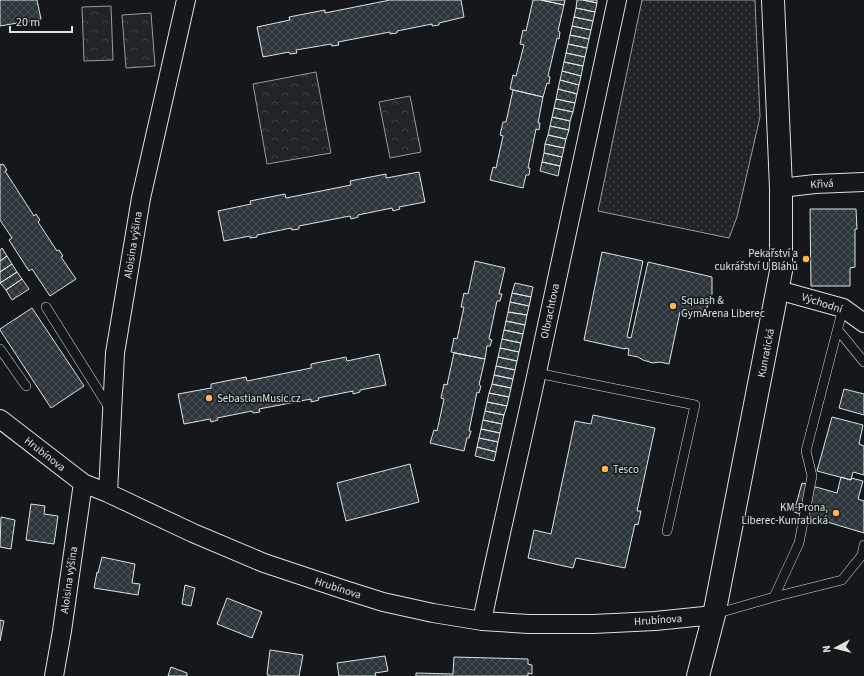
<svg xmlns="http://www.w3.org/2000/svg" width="864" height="676" font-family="'Source Sans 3',sans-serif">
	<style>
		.grass { fill: url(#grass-dots); stroke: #939e99 }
		.forest { fill: url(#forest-crowns); stroke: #939e99 }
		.building { fill: url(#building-cross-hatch); stroke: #d8e6dc }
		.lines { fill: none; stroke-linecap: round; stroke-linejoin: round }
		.lane-casing { stroke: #d8e6dc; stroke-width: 10 }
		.street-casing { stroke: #d8e6dc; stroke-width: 20 }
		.secondary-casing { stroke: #d8e6dc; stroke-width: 24 }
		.lane { stroke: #14181c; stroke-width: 9 }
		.street { stroke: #14181c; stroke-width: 18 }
		.secondary { stroke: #14181c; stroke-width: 22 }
		.poi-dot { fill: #ffb74d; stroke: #14181c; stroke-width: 1.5 }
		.labels { text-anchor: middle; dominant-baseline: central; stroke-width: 3; stroke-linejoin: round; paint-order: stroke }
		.street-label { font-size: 11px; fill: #d8e6dc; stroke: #14181c }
		.poi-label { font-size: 11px; fill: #d8e6dc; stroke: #14181c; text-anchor: start }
	</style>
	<defs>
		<pattern id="grass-dots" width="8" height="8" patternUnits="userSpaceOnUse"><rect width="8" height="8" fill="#202428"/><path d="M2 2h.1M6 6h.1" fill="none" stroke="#404447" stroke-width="1.8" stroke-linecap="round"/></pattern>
		<pattern id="forest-crowns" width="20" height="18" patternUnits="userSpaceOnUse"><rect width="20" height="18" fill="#202428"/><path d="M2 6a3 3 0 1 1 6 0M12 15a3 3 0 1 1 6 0" fill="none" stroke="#404447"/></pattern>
		<pattern id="building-cross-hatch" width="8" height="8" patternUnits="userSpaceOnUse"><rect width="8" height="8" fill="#2c363c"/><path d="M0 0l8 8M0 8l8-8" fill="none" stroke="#4a5358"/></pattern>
	</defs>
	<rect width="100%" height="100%" fill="#14181c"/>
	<path class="grass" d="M642,0H755L760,117L737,217L729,238L598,211Z"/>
	<path class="forest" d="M111,6L113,60L84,61L82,7Z
		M151,13L155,66L126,68L122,15Z
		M316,72L331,153L267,164L253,84Z
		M410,96L421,152L390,158L379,102Z"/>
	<path class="building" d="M0,0H37L41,19L0,26Z
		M390,0H461L464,17L439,23V25L432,26V24L397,31V33L390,34V32L338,42L339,45L332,46L331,44L296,50L297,53L290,54L289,52L263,57L257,27L290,20L289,17L325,10V13Z
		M533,0H541L564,5L558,31L560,32L559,39L557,38L548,76L550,77L549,84L547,83L543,97L510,89L513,75L516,76L524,45L520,44L523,30L526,31Z
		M541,0H565L564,5Z
		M577,0H583L597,3L595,12L576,8Z
		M583,0H597V3Z
		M576,8L595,12L593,21L574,17Z
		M574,17L593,21L591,30L572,26Z
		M572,26L591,30L589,39L570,35Z
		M570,35L589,39L587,48L568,44Z
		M568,44L587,48L585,57L566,53Z
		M566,53L585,57L583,66L564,62Z
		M564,62L583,66L581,76L562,71Z
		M562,71L581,76L579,85L560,80Z
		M560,80L579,85L577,94L558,89Z
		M558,89L577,94L575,103L556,99Z
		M513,90L543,97L538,123H540L539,130L536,129L528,168H530L529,175H526L523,188L490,180L493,167L496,168L503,136L500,135L503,122H506Z
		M556,99L575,103L573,112L554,108Z
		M554,108L573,112L570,121L552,117Z
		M552,117L570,121L569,130L550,126Z
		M550,126L569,130L566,139L548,135Z
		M548,135L566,139L564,148L545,144Z
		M545,144L564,148L562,157L544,153Z
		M544,153L562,157L560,166L542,162Z
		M542,162L560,166L558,176L540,171Z
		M0,164L1,165L3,164L7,170L5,171L34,216L36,214L40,220L38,222L57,251L59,250L63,256L61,257L76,279L50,296L32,269L29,271L9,240L12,238L0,220Z
		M419,172L425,202L399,207L400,209L393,211L392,208L358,215V217L351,219L350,216L299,226V229L292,230L291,228L257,235V237L250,238V236L224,241L218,211L251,204L250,201L285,194L286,198L351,185L350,181L386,174V178Z
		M810,209H856L857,229H855V267L850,268V286H811Z
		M2,248L7,256L0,261V250Z
		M602,252L643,261L627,337L631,338L648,262L712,277V294L710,300L703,317L680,312L669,364L660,362L653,363L643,360L638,357L628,355L629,349L625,348V349L584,340Z
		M7,256L12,264L0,272V261Z
		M475,261L505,268L499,294H502L500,301H497L489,339L492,340L490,346H487L485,359L451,352L454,338L457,339L464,307H461L464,293L468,294Z
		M12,264L17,272L0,283V272Z
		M17,272L22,279L6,290L0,283Z
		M22,279L29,289L12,300L6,290Z
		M515,283L533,287L531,297L512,293Z
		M512,293L531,297L529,306L510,302Z
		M510,302L529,306L527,315L508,312Z
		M32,308L84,386L51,408L0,330V329Z
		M508,312L527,315L525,325L506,321Z
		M506,321L525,325L523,334L504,330Z
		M504,330L523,334L521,343L502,339Z
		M502,339L521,343L519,352L500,348Z
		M500,348L519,352L517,361L498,357Z
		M454,353L485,359L479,385L481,386L479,393L477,392L469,431H471L469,438H467L464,451L430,443L434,430L437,431L444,399L441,398L444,384L447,385Z
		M379,354L386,385L360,390V392L353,394V391L318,398L319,400L311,402V399L259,409L260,412L253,413L252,411L217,418L218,420L211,422L210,419L184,424L178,394L211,388V384L246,377L247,381L311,368V364L346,357L347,361Z
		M498,357L517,361L515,370L496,366Z
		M496,366L515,370L513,379L494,375Z
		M494,375L513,379L511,388L492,384Z
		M492,384L511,388L509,397L489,393Z
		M844,389L864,394V415L839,408Z
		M489,393L509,397L507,406L487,402Z
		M487,402L507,406L504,415L485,411Z
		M485,411L504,415L502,424L483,420Z
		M593,415L655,428L637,511H641L638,525L635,524L625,568L576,558L573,568L528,558L534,530L551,534L575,421L591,424Z
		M832,417L863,425L859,444L864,446V475L853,472L851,480L817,471Z
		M483,420L502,424L500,433L481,429Z
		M481,429L500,433L498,442L479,438Z
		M479,438L498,442L496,452L477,447Z
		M477,447L496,452L494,461L475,456Z
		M410,464L419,502L346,521L337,483Z
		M841,477L851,480V478L863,481L858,499L864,501V533L794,512L802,483L837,493Z
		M31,504L45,506L44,514L58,516L54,544L26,540Z
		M1,517L15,520L11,549L0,547Z
		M102,557L135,564L132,583L140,584L138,595L94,588L97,572L98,573Z
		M185,585L195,588L191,606L182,604Z
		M227,598L262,612L252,638L217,624Z
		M0,620L4,621L0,641Z
		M270,650L303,655L299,676H268V674H267Z
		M385,656L388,671L375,673L376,676H339L337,663Z
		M454,657L528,659V664L532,665V674L528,673V676H416V673L453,674Z
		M171,667L187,673V676H168Z"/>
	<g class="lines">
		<g class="lane-casing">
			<path id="lane" d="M46,307L110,409
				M838,330L864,362
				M0,349L26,386
				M537,373L695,405L667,531
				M774,597L842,580L862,555L864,545
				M715,614L774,597L799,543L812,476L806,451L843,308"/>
		</g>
		<g class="street-casing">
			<path id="street" d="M781,188L815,184L864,182
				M778,290L843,308L864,323
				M0,419L83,483L108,493L193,533L264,563L345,590L383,602L433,613L482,621L529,624H593L655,621L714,615
				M108,493L115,353L141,198L186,0
				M482,621C499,538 519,455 537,372C564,248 590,124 617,0
				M54,676L62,631L83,483"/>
		</g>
		<g class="secondary-casing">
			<path id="secondary" d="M698,676L714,615L781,271V188L773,0"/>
		</g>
		<use href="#lane" class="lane"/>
		<use href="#street" class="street"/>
		<use href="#secondary" class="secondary"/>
	</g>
	<g class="poi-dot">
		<circle cx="806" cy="259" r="4"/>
		<circle cx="673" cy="306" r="4"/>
		<circle cx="209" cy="398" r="4"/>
		<circle cx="605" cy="469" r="4"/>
		<circle cx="836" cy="513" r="4"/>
	</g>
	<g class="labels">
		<g class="street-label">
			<text transform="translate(822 184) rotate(-4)">Křivá</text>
			<text transform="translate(133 245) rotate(-81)">Aloisina výšina</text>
			<text transform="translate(822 303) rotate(18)">Východní</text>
			<text transform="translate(550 311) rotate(-78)">Olbrachtova</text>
			<text transform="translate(766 353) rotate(-79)">Kunratická</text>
			<text transform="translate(45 454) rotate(38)">Hrubínova</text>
			<text transform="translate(69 580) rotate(-82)">Aloisina výšina</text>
			<text transform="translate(338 588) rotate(18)">Hrubínova</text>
			<text transform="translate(658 620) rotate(-4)">Hrubínova</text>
		</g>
		<g class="poi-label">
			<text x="798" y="253" text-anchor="end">Pekařství a<tspan x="798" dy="13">cukrářství U Bláhů</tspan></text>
			<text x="681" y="300">Squash &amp;<tspan x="681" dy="13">GymArena Liberec</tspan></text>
			<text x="217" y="398">SebastianMusic.cz</text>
			<text x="613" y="469">Tesco</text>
			<text x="828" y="507" text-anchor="end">KM-Prona,<tspan x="828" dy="13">Liberec-Kunratická</tspan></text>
		</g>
	</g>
	<g transform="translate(836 648) rotate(263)" stroke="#14181c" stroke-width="3" paint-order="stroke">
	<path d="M0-3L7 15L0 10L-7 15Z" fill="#d8e6dc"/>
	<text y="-6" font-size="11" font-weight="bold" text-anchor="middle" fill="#d8e6dc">N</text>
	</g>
	<path d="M10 26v6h62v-6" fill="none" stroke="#d8e6dc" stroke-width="2"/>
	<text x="16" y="26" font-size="12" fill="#d8e6dc" stroke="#14181c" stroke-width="3" paint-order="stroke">20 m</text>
</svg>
